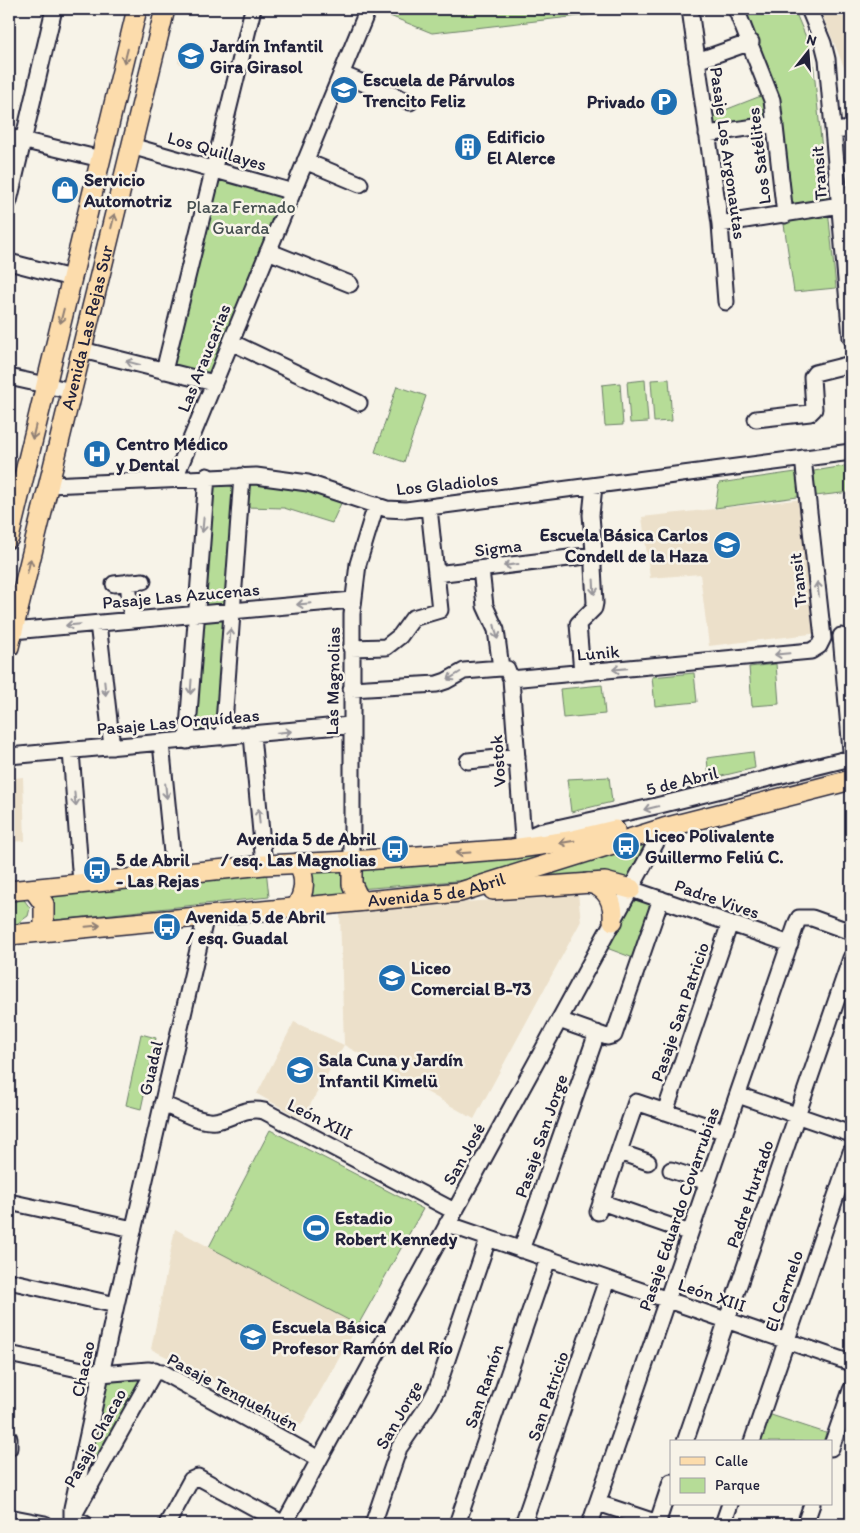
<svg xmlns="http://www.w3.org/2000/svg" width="860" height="1533" font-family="Itim,sans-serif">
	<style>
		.built { fill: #ece0ca }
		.green { fill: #b6dc97; stroke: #6c7f69 }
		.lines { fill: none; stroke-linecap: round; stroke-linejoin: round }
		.minor-casing { stroke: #22223b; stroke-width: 19 }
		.major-casing { stroke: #22223b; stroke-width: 22 }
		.minor { stroke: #f7f3e8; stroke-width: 15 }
		.major { stroke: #fcdcac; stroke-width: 19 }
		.oneway { stroke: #8f7f74 }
		.oneway2 { stroke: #97959a }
		.labels { text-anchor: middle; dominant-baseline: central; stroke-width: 5; stroke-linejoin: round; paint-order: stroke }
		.poi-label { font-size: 18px; font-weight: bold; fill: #22223b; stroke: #f7f3e8; text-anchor: start }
		.street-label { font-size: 18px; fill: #22223b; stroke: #f7f3e8 }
		.park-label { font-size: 18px; fill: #475052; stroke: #f7f3e8 }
	</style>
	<rect width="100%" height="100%" fill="#f7f3e8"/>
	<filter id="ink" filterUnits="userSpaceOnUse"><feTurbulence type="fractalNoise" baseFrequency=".02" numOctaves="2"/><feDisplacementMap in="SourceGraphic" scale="10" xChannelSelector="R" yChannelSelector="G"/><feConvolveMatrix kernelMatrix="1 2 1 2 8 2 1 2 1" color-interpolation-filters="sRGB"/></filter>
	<g filter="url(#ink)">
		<path class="built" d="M820,9H851V84Z
			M183,43L204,48L199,68L178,63Z
			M804,499L819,633L709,646L700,574L650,578L642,517Z
			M23,777L25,841L9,842V779Z
			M578,893L581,921L474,1119L344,1045L302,1119L257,1094L294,1022L344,1045L340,912Z
			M175,1229L358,1325L301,1425L151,1349Z"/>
		<path class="green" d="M383,9H639L432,33L385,14Z
			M739,9H794L812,51L836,288L794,292L770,129L710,138L707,117L766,94Z
			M218,175L277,194L282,201L209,375L168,367Z
			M669,379L672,421L654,422L651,380Z
			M645,380L648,422L630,423L627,382Z
			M620,383L623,425L605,426L602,385Z
			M397,386L426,396L404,462L375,452Z
			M851,465V492L815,496L814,471Z
			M803,471L805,496L715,508L719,483Z
			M236,483L220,731L196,735L191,731L209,485Z
			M246,484C280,485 311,489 343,499L332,523L284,508L245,507Z
			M776,664L779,704L752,706L749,667Z
			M694,673L697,702L655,706L652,677Z
			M602,685L605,714L563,718L560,689Z
			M753,752L755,768L709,779L707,758Z
			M609,777L612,802L571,812L567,779Z
			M648,840L627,880H526Z
			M551,853L467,880L359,889L357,868Z
			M345,867L347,892L345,895L309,899L308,870Z
			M266,869L269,897L47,921L44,893Z
			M631,895L656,904L636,959L604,947Z
			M22,897L30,908L28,916L15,925L9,926V898Z
			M141,1034L156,1038L141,1109L126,1105Z
			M270,1130L423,1209L358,1325L209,1247Z
			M151,1373L75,1509L105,1375Z
			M762,1412L826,1433L823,1442H752Z"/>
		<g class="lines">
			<g class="minor-casing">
				<path id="minor" d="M690,9L720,224L726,302
					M736,9L772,100L785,215
					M809,9L823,43L827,59L851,338
					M697,61L751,42
					M341,74L410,102
					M834,131L851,129
					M707,134L775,124
					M9,137L101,159
					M131,146L293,192
					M305,161L360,184
					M9,201L54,9
					M720,224L840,205
					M268,251L350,284
					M9,262L71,278
					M231,342L359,403
					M82,350L214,383
					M164,371L253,9
					M9,377L72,391
					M756,419L810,413L814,409L812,377L815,373L851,364
					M803,458L823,638
					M175,478L368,9
					M49,485L256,476L308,483L387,509L406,510L851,452
					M481,569L485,606L496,630L501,668
					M436,574L594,555
					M128,582L132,620
					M114,584L143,581
					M98,623L112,747
					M13,631L353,600
					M841,636L851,751
					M351,648L386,647L400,636L413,618L440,610L429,508
					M582,673L578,624L594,608L595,603L593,567L594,552L591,515L594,486
					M511,679L811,651L819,646L823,638
					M351,689L437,684L446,681L464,671L501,668L507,669L511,679L523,839L539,832L656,806L851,758
					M252,735L264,865
					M223,737L242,476
					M187,741L207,476
					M161,743L174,873
					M71,751L81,883
					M9,756L350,725
					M468,761L517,756
					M352,861V614L358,564L376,505
					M631,889L790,944
					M559,1020L607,1037L614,1035L661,899
					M738,1095L851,1134
					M162,1104C177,1109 199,1123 215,1121C233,1119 244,1106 264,1111L454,1211
					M665,1112L730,923
					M619,1152L648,1162
					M671,1170L708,1182
					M9,1202L133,1229
					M601,1202L690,1233
					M598,1212L636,1102L725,1132
					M447,1224L851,1363
					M521,1250L597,1033
					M9,1281L116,1305
					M9,1354L101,1374L148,1370L162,1372L319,1459
					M9,1438V1448
					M685,1442L851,958
					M752,1442L851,1152
					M831,1448L851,1390
					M598,1503L661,1524
					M76,1511L155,1370
					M9,1517L45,1524
					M85,1524L72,1518V1508L116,1305L206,915
					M167,1524L191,1480L198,1477L284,1524
					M284,1524L664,828
					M373,1524L399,1448L429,1404L437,1389L488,1239
					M457,1524L548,1259
					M523,1524L607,1280
					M590,1524L797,922L799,918H812L851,932
					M657,1524L671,1482
					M723,1524L730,1504
					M805,1524L812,1504"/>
			</g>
			<g class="major-casing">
				<g id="major">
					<path d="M9,538L137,9"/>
					<path id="s1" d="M9,647L165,9"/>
					<path d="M352,861V884L360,901"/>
					<path d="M588,883C608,886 614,904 613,921"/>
					<path d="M33,889L44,904V930"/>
					<path d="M493,890L605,882L631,889"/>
					<path d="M9,891L264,865L352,861L512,849L569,841L615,830"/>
					<path d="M296,907C305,893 306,877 298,863"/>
					<path id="s2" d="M9,935L460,892L664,828L851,780"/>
				</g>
			</g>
			<use href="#minor" class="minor"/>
			<use href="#major" class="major"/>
		</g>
		<defs><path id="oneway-shaft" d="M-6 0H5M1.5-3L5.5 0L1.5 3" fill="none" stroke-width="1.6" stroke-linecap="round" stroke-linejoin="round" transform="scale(1.25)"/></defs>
		<g class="oneway">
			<use href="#oneway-shaft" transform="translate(126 56) rotate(104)"/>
			<use href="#oneway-shaft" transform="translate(113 221) rotate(-76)"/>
			<use href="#oneway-shaft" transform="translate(62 316) rotate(104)"/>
			<use href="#oneway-shaft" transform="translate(34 432) rotate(103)"/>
			<use href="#oneway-shaft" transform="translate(29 566) rotate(-76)"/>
			<use href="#oneway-shaft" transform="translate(567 842) rotate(170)"/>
			<use href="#oneway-shaft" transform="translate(463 853) rotate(176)"/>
			<use href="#oneway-shaft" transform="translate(93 926) rotate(-5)"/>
		</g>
		<g class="oneway2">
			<use href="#oneway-shaft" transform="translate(133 363) rotate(-165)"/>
			<use href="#oneway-shaft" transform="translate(203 525) rotate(95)"/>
			<use href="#oneway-shaft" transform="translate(511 565) rotate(173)"/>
			<use href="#oneway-shaft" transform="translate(594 587) rotate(87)"/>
			<use href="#oneway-shaft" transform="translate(818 589) rotate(-96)"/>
			<use href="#oneway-shaft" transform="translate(304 604) rotate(175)"/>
			<use href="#oneway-shaft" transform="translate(73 625) rotate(175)"/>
			<use href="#oneway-shaft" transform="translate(496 632) rotate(77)"/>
			<use href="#oneway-shaft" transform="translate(230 636) rotate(-86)"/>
			<use href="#oneway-shaft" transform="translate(782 654) rotate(175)"/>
			<use href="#oneway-shaft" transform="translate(620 669) rotate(175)"/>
			<use href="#oneway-shaft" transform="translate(454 676) rotate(148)"/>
			<use href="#oneway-shaft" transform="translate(191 687) rotate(94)"/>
			<use href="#oneway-shaft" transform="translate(105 688) rotate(84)"/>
			<use href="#oneway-shaft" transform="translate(284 732) rotate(-5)"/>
			<use href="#oneway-shaft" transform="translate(166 791) rotate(84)"/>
			<use href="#oneway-shaft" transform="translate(75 799) rotate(85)"/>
			<use href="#oneway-shaft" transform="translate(651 808) rotate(167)"/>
			<use href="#oneway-shaft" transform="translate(259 816) rotate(-95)"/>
		</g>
	</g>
	<defs>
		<g id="school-disc" transform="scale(1.4375)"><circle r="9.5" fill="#1f6fb2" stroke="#f7f3e8"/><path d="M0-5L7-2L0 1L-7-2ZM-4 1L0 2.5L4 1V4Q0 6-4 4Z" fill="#fff"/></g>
		<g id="parking-disc" transform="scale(1.4375)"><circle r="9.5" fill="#1f6fb2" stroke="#f7f3e8"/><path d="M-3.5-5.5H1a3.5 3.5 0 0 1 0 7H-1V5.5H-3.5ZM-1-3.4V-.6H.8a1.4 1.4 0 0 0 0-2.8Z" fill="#fff"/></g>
		<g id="building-disc" transform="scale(1.4375)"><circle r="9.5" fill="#1f6fb2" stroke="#f7f3e8"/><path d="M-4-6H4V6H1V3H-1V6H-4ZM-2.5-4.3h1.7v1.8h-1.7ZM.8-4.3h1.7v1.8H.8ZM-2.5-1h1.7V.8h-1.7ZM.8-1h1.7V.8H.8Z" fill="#fff"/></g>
		<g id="shop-disc" transform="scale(1.4375)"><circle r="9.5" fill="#1f6fb2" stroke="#f7f3e8"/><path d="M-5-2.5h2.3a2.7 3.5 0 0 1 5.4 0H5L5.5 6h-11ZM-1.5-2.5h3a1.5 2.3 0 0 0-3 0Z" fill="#fff"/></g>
		<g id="hospital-disc" transform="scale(1.4375)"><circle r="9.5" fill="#1f6fb2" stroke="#f7f3e8"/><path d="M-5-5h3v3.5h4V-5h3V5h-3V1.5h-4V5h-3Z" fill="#fff"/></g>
		<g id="bus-disc" transform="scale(1.4375)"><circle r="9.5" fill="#1f6fb2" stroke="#f7f3e8"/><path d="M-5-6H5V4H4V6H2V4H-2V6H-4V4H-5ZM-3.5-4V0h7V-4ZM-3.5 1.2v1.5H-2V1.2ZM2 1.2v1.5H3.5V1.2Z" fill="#fff"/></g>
		<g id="stadium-disc" transform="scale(1.4375)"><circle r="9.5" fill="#1f6fb2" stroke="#f7f3e8"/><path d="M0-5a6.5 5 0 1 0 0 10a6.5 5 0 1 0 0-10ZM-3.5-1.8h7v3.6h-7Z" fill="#fff"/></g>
	</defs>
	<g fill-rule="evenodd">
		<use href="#school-disc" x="191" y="56"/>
		<use href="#school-disc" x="344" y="90"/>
		<use href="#parking-disc" x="664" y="102"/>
		<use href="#building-disc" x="468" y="147"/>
		<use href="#shop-disc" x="65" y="190"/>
		<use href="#hospital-disc" x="97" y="454"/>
		<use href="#school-disc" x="727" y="545"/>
		<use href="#bus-disc" x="626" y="846"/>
		<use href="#bus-disc" x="395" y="849"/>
		<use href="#bus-disc" x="97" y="870"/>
		<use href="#bus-disc" x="167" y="927"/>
		<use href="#school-disc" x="392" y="978"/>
		<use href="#school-disc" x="300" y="1070"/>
		<use href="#stadium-disc" x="316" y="1228"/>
		<use href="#school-disc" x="253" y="1337"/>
	</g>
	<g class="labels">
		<g class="poi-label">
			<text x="210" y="46">Jardín Infantil<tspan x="210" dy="21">Gira Girasol</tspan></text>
			<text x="363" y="80">Escuela de Párvulos<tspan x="363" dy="21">Trencito Feliz</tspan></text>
			<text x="645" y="102" text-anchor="end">Privado</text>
			<text x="487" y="137">Edificio<tspan x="487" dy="21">El Alerce</tspan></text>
			<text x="84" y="180">Servicio<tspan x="84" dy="21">Automotriz</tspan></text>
			<text x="116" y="444">Centro Médico<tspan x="116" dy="21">y Dental</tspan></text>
			<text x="708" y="535" text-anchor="end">Escuela Básica Carlos<tspan x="708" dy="21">Condell de la Haza</tspan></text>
			<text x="645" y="836">Liceo Polivalente<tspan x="645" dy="21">Guillermo Feliú C.</tspan></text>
			<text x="376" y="839" text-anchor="end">Avenida 5 de Abril<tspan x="376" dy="21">/ esq. Las Magnolias</tspan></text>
			<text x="116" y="860">5 de Abril<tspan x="116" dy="21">- Las Rejas</tspan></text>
			<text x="186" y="917">Avenida 5 de Abril<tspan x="186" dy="21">/ esq. Guadal</tspan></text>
			<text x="411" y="968">Liceo<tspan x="411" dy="21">Comercial B-73</tspan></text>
			<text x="319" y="1060">Sala Cuna y Jardín<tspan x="319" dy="21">Infantil Kimelü</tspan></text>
			<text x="335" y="1218">Estadio<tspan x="335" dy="21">Robert Kennedy</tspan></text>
			<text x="272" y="1327">Escuela Básica<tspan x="272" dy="21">Profesor Ramón del Río</tspan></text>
		</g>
		<g class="street-label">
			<text transform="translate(217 151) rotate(16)">Los Quillayes</text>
			<text transform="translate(728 153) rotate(82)">Pasaje Los Argonautas</text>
			<text transform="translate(759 156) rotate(-97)">Los Satélites</text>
			<text transform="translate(819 173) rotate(-94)">Transit</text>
			<text stroke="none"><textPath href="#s1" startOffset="329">Avenida Las Rejas Sur</textPath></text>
			<text transform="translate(204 358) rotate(-68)">Las Araucarias</text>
			<text transform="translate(447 484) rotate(-6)">Los Gladiolos</text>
			<text transform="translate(498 548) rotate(-7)">Sigma</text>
			<text transform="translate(798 580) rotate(-96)">Transit</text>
			<text transform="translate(181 596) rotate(-5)">Pasaje Las Azucenas</text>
			<text transform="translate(598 653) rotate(-5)">Lunik</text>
			<text transform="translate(333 681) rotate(-89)">Las Magnolias</text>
			<text transform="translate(178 722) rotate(-5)">Pasaje Las Orquídeas</text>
			<text transform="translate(498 761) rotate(-94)">Vostok</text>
			<text transform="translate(682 781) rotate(-14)">5 de Abril</text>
			<text stroke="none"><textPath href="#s2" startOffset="430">Avenida 5 de Abril</textPath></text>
			<text transform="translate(717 899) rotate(19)">Padre Vives</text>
			<text transform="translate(680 1012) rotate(-71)">Pasaje San Patricio</text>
			<text transform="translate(151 1068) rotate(-77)">Guadal</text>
			<text transform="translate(320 1119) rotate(27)">León XIII</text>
			<text transform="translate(541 1136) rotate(-71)">Pasaje San Jorge</text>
			<text transform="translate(464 1154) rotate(-61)">San José</text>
			<text transform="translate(750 1194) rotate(-71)">Padre Hurtado</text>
			<text transform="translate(679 1209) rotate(-71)">Pasaje Eduardo Covarrubias</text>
			<text transform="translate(784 1291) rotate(-71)">El Carmelo</text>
			<text transform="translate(712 1295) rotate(19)">León XIII</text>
			<text transform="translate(83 1369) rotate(-78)">Chacao</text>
			<text transform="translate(484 1386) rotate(-71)">San Ramón</text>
			<text transform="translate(233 1392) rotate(28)">Pasaje Tenquehuén</text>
			<text transform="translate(548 1396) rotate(-71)">San Patricio</text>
			<text transform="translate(399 1415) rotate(-60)">San Jorge</text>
			<text transform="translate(95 1438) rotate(-61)">Pasaje Chacao</text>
		</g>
		<g class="park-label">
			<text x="241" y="207">Plaza Fernado<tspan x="241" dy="21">Guarda</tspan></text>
		</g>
	</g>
	<rect width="860" height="1533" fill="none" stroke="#f7f3e8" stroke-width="30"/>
	<rect x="15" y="15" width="830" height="1503" fill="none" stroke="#22223b" stroke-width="2" filter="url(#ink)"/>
	<rect x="670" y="1440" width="162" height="65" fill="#f7f3e8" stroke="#a29fa3"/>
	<rect x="680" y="1457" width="25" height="8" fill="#fcdcac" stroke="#a29fa3"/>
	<text x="715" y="1466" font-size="15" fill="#22223b">Calle</text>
	<rect x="680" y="1478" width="25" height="15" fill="#b6dc97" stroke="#a29fa3"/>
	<text x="715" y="1490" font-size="15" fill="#22223b">Parque</text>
	<g transform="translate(808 52) rotate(17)" stroke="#f7f3e8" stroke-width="4" paint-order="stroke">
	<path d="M0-4L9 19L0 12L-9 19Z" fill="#22223b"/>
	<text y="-8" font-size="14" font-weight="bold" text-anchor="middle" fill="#22223b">N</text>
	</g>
</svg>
